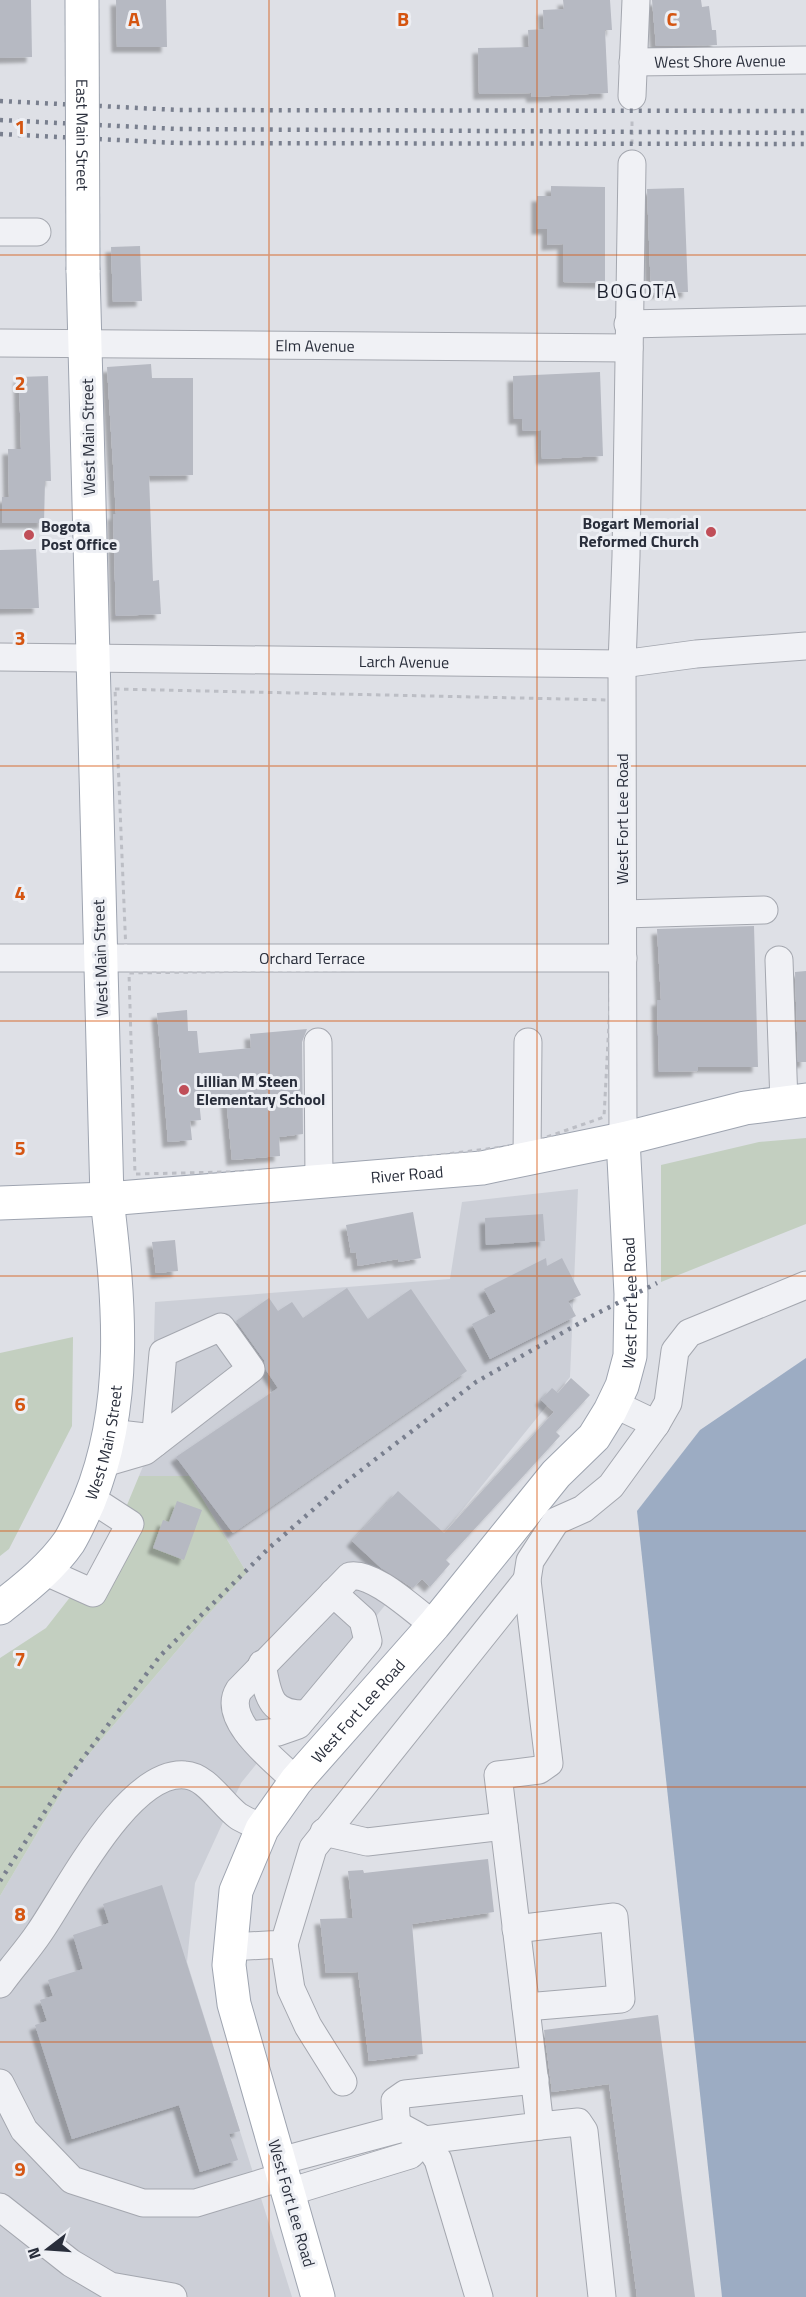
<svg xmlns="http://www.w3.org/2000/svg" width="806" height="2297" font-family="'Titillium Web',sans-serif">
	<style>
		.built { fill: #cccfd7 }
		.green { fill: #c3cfc0 }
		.water { fill: #9cacc3 }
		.building { fill: #b6b9c2; filter: url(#shadow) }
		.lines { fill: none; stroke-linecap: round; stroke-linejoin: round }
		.minor-casing { stroke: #a4a7af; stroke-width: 29 }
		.major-casing { stroke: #9ea4b0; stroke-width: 35 }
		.path { stroke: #bcbec5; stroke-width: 3; stroke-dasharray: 4.5 4.5; stroke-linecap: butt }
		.minor { stroke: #f0f1f5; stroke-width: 27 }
		.major { stroke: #fff; stroke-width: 33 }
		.rail { stroke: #797f8e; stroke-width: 4.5; stroke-dasharray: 3 6; stroke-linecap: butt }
		.major-bridge-casing { stroke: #9ea4b0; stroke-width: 35; stroke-linecap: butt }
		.major-bridge { stroke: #fff; stroke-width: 33 }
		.grid { fill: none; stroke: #d55511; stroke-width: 1.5; stroke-opacity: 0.55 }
		.poi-dot { fill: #c04e58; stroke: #edeff4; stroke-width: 2 }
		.labels { text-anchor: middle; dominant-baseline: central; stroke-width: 6; stroke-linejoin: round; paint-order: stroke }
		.street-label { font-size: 16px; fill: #292e3b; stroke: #edeff4 }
		.poi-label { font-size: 16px; font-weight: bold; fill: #292e3b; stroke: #edeff4; text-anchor: start }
		.quarter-label { font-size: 20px; letter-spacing: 1.5px; fill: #1b1f2c; stroke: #edeff4 }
		.grid-label { font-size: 20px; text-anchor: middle; font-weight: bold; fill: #d55511; stroke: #edeff4; stroke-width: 6; stroke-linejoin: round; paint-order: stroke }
	</style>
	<defs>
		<filter id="shadow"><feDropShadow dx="-5.5" dy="5.5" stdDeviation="1.5" flood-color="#0004"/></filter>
	</defs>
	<rect width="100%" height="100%" fill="#dee0e6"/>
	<path class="built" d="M578,1189L570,1377L241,1783L195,1883L187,1962L292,2297H0V1896L73,1773L202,1621L247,1573L189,1476H139L151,1447L155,1302L450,1279L462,1202Z"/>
	<path class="green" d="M806,1138V1224L661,1282V1165L759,1142Z
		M73,1337L72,1426L9,1549L0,1556V1353Z
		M139,1476H189L247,1573L202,1621L73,1773L0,1896V1658L46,1628L110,1546Z"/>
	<path class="water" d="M806,1358V2297H722L637,1511L700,1430Z"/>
	<path class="building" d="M0,0H31L32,57L0,58Z
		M116,0H166L167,47H117Z
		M563,0H610L612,30H605L608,93L532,97L531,93L479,94L478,48L529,47L528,30L544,29L543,10L564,9Z
		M652,0H701L702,7L709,6L712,30H716L717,45L656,46Z
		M551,186L605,187V283L563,282V244L547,245V229H537V196H551Z
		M684,188L688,292L651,293L647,189Z
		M140,246L142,301L113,302L111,247Z
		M151,364L152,378H193V475L149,476L153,581L159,580L161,614L116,616L113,514H116L107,367Z
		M600,372L603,456L542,459L541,430L523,431L522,419H514L513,376Z
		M48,376L51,481H45L44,523H2V497H9L8,449H21L19,377Z
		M36,549L39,608L0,609V550Z
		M754,926L758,1067H698V1071L659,1072L657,1000H661L657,929Z
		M806,971V1062H798L795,972Z
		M187,1010L188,1031H197L199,1053L251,1048L250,1034L307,1029L302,1042L303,1134L279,1137L280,1156L232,1160L226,1098L199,1100L201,1120L190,1121L192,1140L168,1142L157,1013Z
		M413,1212L421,1258L399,1262L398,1259L358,1266L356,1252L351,1253L346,1225Z
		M543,1214L545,1241L486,1245L485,1218Z
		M175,1240L178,1271L156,1273L152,1242Z
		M546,1258L547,1266L562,1258L581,1295L568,1301L576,1316L490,1359L472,1324L496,1312L484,1289Z
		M347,1288L368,1319L411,1289L467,1371L233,1533L176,1457L278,1388L266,1370L264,1360L236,1321L269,1298L278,1311L292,1302L303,1318Z
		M571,1378L590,1395L556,1432L560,1436L446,1560L450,1564L430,1587L422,1579L413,1588L381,1568L352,1541L398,1491L444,1533L554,1412L541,1400L552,1388L558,1393Z
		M177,1501L202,1510L184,1560L153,1548L163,1520L169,1522Z
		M488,1859L494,1912L412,1924L423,2054L369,2061L358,1972L326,1973L320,1919L353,1918L348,1871L363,1870L364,1873Z
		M162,1885L240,2131L229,2134L238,2160L200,2172L179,2105L72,2139L35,2025L47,2021L40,2000L53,1996L48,1980L83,1969L73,1935L109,1923L103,1904Z
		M658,2015L695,2297H637L609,2084L552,2092L544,2030Z"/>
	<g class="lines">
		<g class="minor-casing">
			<g id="minor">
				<path id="s1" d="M633,62L806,60"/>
				<path d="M632,96L636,0"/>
				<path d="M0,232H37"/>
				<path d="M628,324L806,320"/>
				<path id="s2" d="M0,343L629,348"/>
				<path id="s3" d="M0,657L622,664L696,654L806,646"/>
				<path d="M623,914L764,910"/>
				<path id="s4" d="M0,958H623"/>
				<path d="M779,960L784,1103"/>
				<path d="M318,1042L319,1183"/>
				<path d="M623,1139L622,664L626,556L632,164"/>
				<path d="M527,1159L528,1042"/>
				<path d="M614,1404L656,1424L668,1403L675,1351L689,1333L806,1285"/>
				<path d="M110,1433L145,1437L155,1443"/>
				<path d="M104,1463L145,1451L251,1369L221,1327L163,1353L155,1443"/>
				<path d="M44,1571L93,1593L130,1524L90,1498"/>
				<path d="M262,1664C268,1696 269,1715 307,1714"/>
				<path d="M250,1735L278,1732L298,1725L368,1641L363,1620L333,1593"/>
				<path d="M296,1781C277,1762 220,1720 239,1690L350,1576C374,1572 413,1610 434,1625"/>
				<path d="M324,1832L367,1842L504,1826"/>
				<path d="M516,1929L614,1917L621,1999L526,2007"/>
				<path d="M284,1944L291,1989L308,2026L343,2082"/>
				<path d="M230,1947L284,1944L313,1848L527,1580"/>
				<path d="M0,1984C12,1967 27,1951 39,1933C67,1893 128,1770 185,1775C206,1776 222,1804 238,1816C246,1821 255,1824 262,1829"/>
				<path d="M0,2083L24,2130L72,2180L143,2203H196L285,2176"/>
				<path d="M540,2126L578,2122L584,2131L602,2297"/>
				<path d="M397,2129L395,2101L405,2094L535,2080"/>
				<path d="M280,2161L403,2128L425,2140L438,2160L479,2297"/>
				<path d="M289,2192L410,2155L425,2140L540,2126L498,1775L539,1770L549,1763L527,1580L530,1561L556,1521L583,1509L611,1486L656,1424"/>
				<path d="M0,2207L71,2263L110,2286L173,2297"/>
			</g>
		</g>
		<g class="major-casing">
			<g id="major">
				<path id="s5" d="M0,1203L107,1199L482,1168L623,1139L745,1108L806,1100"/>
				<path id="s6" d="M0,1608C25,1588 51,1568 69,1542C77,1529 83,1514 89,1501C129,1404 119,1300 107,1199L83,270"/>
				<path id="s7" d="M318,2297L234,2004L229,1965L236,1891L262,1829L296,1781L434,1625L556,1474L594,1437L610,1411L622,1386L630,1356L631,1294L623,1139"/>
			</g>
		</g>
		<path class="path" d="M632,144V118
			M115,689L611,700L616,952H126Z
			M612,966L604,1117L527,1144L319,1170L135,1174L129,973Z"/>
		<use href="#minor" class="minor"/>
		<use href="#major" class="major"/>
		<path class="rail" d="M0,101L179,110L806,111
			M0,120L178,129L806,133
			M0,134L177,143L806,144
			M0,1881L59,1790L160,1656L269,1548L338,1488L476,1382L592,1316L657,1283"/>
		<g class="major-bridge-casing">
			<g id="major-bridge">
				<path id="s8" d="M82,0L83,270"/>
			</g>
		</g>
		<use href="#major-bridge" class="major-bridge"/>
	</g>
	<path class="grid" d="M269,0V2297M537,0V2297M0,255H806M0,510H806M0,766H806M0,1021H806M0,1276H806M0,1531H806M0,1787H806M0,2042H806"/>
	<g class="poi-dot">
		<circle cx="711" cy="532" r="6"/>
		<circle cx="29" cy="535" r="6"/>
		<circle cx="184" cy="1090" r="6"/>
	</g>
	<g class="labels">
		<g class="street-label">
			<text stroke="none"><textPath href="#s1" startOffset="87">West Shore Avenue</textPath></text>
			<text stroke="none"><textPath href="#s8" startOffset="135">East Main Street</textPath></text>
			<text stroke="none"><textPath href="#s2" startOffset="315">Elm Avenue</textPath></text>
			<text transform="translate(88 437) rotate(-91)">West Main Street</text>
			<text stroke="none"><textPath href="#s3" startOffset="404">Larch Avenue</textPath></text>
			<text transform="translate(622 819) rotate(-90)">West Fort Lee Road</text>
			<text transform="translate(100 958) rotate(-92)">West Main Street</text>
			<text stroke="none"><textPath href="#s4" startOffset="312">Orchard Terrace</textPath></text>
			<text stroke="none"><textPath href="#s5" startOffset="408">River Road</textPath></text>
			<text stroke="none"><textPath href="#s7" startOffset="1142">West Fort Lee Road</textPath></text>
			<text stroke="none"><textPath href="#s6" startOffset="202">West Main Street</textPath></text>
			<text stroke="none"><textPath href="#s7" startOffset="638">West Fort Lee Road</textPath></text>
			<text transform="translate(292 2203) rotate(74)">West Fort Lee Road</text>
		</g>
		<g class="poi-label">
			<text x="699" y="523" text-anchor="end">Bogart Memorial<tspan x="699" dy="18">Reformed Church</tspan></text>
			<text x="41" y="526">Bogota<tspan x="41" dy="18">Post Office</tspan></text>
			<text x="196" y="1081">Lillian M Steen<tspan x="196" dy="18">Elementary School</tspan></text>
		</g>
		<g class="quarter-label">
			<text x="637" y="290">BOGOTA</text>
		</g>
	</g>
	<g class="grid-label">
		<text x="134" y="26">A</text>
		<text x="403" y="26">B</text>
		<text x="672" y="26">C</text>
		<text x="20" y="134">1</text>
		<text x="20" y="390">2</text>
		<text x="20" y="645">3</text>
		<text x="20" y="900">4</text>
		<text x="20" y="1155">5</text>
		<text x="20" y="1411">6</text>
		<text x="20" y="1666">7</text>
		<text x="20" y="1921">8</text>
		<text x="20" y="2176">9</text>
	</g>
	<g transform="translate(48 2249) rotate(253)" stroke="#edeff4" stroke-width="4.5" paint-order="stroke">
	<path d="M0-4.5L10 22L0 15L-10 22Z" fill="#292e3b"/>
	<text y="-9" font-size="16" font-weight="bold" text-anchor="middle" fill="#292e3b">N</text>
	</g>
</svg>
